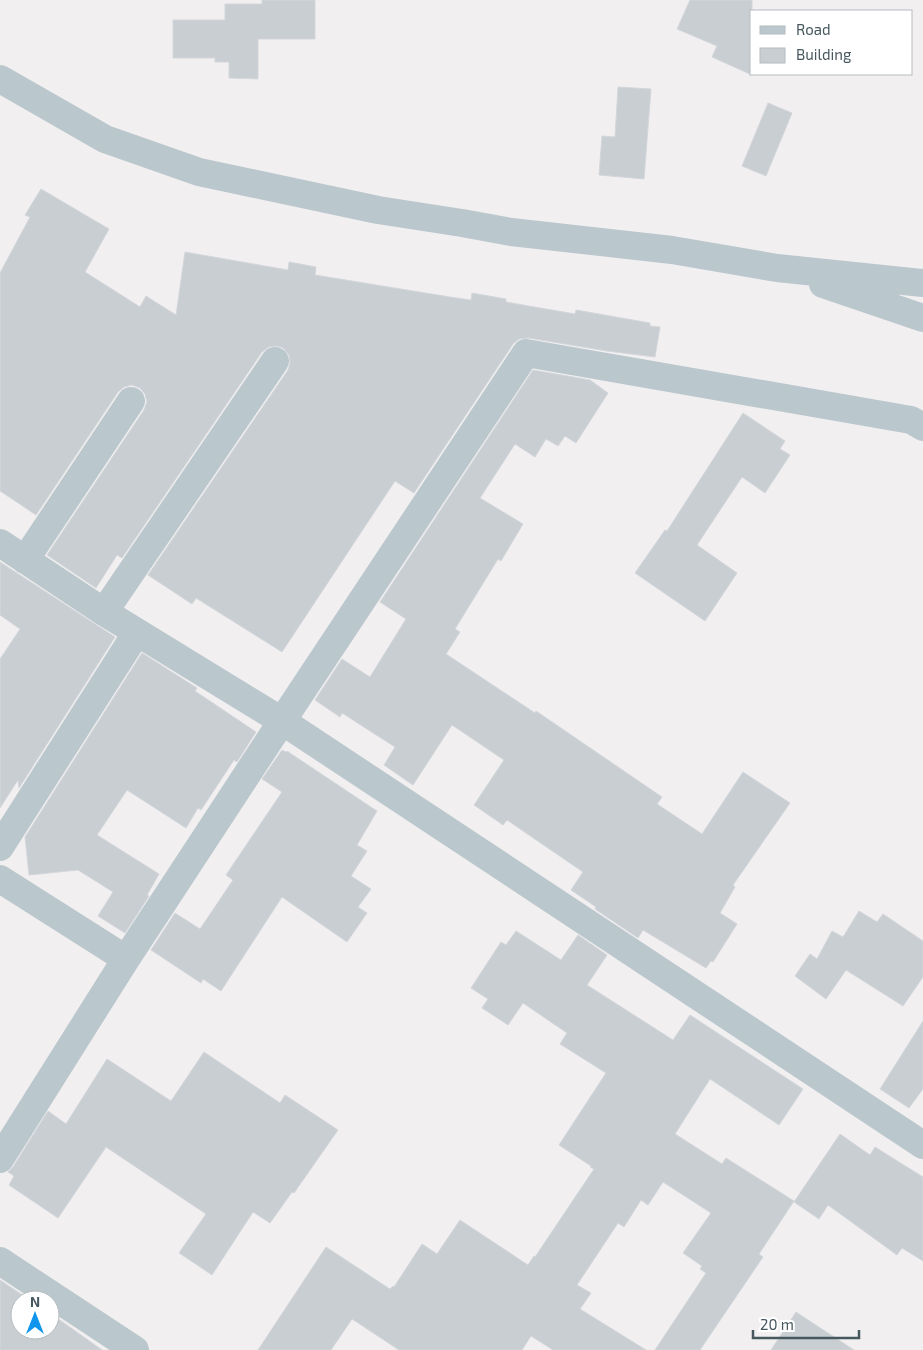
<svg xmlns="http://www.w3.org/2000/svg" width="923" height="1350" font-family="'Exo 2',sans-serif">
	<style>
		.building { fill: #c9ced2; stroke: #d3d7db }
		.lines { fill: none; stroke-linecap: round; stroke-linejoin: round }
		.street { stroke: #bac7cd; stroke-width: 28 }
	</style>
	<rect width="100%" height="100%" fill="#f2eff0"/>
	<path class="building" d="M262,0H315V39H258V79L229,78V62H215V58H173V20H225V4H262Z
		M690,0H752V75L712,57L717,46L677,29Z
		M618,87L651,89L644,179L599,175L602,136L615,137Z
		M768,103L792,113L766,176L742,166Z
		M41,189L109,229L85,272L140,307L146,296L176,315L185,252L288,270L289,262L316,267L315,275L450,297L471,300L472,293L506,299V302L575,314L576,310L650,323V326L660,327L655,357L607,351L529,338L519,339L513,344L414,493L395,481L282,652L196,598L192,604L148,575L288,370L290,363L289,355L283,348L277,346L269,347L262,352L122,558L117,555L96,588L47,555L144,410L147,402L145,394L140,388L132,385L124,387L118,392L36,515L0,491V273L30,217L25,215Z
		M533,370L590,380L608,393L576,443L565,436L558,446L546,439L535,457L515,444L480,498L523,524L501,561L498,559L455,629L460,632L446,654L535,713L536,711L662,797L657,804L702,834L743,772L790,803L733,885L735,887L720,913L737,924L713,962L711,961L706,968L643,930L638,938L595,909L596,907L571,890L583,872L507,820L503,825L474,805L504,760L452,725L413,785L384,765L395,747L342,713L340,717L315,700L342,659L370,677L406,619L380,602Z
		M743,413L785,441L780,449L790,455L765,493L742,477L697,545L737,573L705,621L635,573L665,530L667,531Z
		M0,562L115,637L19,788L18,780L0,808V659L20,629L0,615Z
		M142,653L197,688L195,691L256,732L237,762L234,760L201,810L198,808L186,828L127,790L97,835L159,874L147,895L149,896L125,933L98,916L113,892L78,870L29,875L25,837Z
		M282,750L286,752L287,751L377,811L357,845L367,851L351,876L371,889L358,907L367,913L347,942L282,897L221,991L203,979L201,983L151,950L175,913L200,929L233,880L226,875L282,792L262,779Z
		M859,911L877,922L883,914L923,941V977L903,1006L846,970L826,999L795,976L810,954L817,959L832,931L843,937Z
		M516,931L561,960L578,935L607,955L587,985L673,1040L690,1015L803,1089L779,1125L710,1079L675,1134L722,1164L726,1158L794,1201L759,1254L763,1257L700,1350H655L706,1273L700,1269L702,1266L683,1253L711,1213L663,1182L648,1205L641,1200L624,1227L618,1223L577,1285L591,1293L580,1309L646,1350H553L531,1336L522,1350H399L352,1319L331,1350H258L326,1247L390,1289L393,1286L394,1287L422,1244L437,1254L460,1220L528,1265L534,1256L535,1257L594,1169L590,1167L591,1166L559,1145L606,1073L560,1044L567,1033L523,1003L508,1025L482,1008L488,999L471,988L501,942L506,945Z
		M923,1021V1089L909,1108L880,1089Z
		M204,1052L280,1103L285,1095L338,1130L294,1193L292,1192L270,1223L253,1212L212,1275L179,1253L206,1214L106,1147L58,1218L9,1185L14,1176L8,1172L13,1167L48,1111L66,1124L107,1059L171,1101Z
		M840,1134L870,1155L875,1147L923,1177V1261L902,1248L897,1255L828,1205L819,1219L794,1202Z
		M0,1280L30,1300H20V1330H50V1313L102,1350H0Z
		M796,1312L854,1350H771Z"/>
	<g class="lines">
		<path class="street" d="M0,79L105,139L199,172L378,210L462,223L511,232L672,250L777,268L923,283
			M823,284L923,318
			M0,543L104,612L282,721L923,1145
			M25,560L131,401
			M104,612L275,361
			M0,847L137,632
			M0,879L126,959
			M0,1159L126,959L282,721L526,353L911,420L923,427
			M0,1261L135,1350"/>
	</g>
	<rect x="750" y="10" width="162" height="65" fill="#ffffff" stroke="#b5bcbf"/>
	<rect x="760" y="26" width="25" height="8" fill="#bac7cd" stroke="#b5bcbf"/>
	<text x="796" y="35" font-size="15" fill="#46575e">Road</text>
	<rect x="760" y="48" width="25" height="15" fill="#c9ced2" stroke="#b5bcbf"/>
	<text x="796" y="60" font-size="15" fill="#46575e">Building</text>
	<g transform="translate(35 1315)"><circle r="24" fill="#ffffff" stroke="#b5bcbf"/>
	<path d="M0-4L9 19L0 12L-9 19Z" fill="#0f96ec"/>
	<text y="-8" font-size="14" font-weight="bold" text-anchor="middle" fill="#46575e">N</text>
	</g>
	<path d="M753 1330v8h106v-8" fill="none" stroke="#46575e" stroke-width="2.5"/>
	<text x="760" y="1330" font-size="15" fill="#46575e" stroke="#ffffff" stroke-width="4" paint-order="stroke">20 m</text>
</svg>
